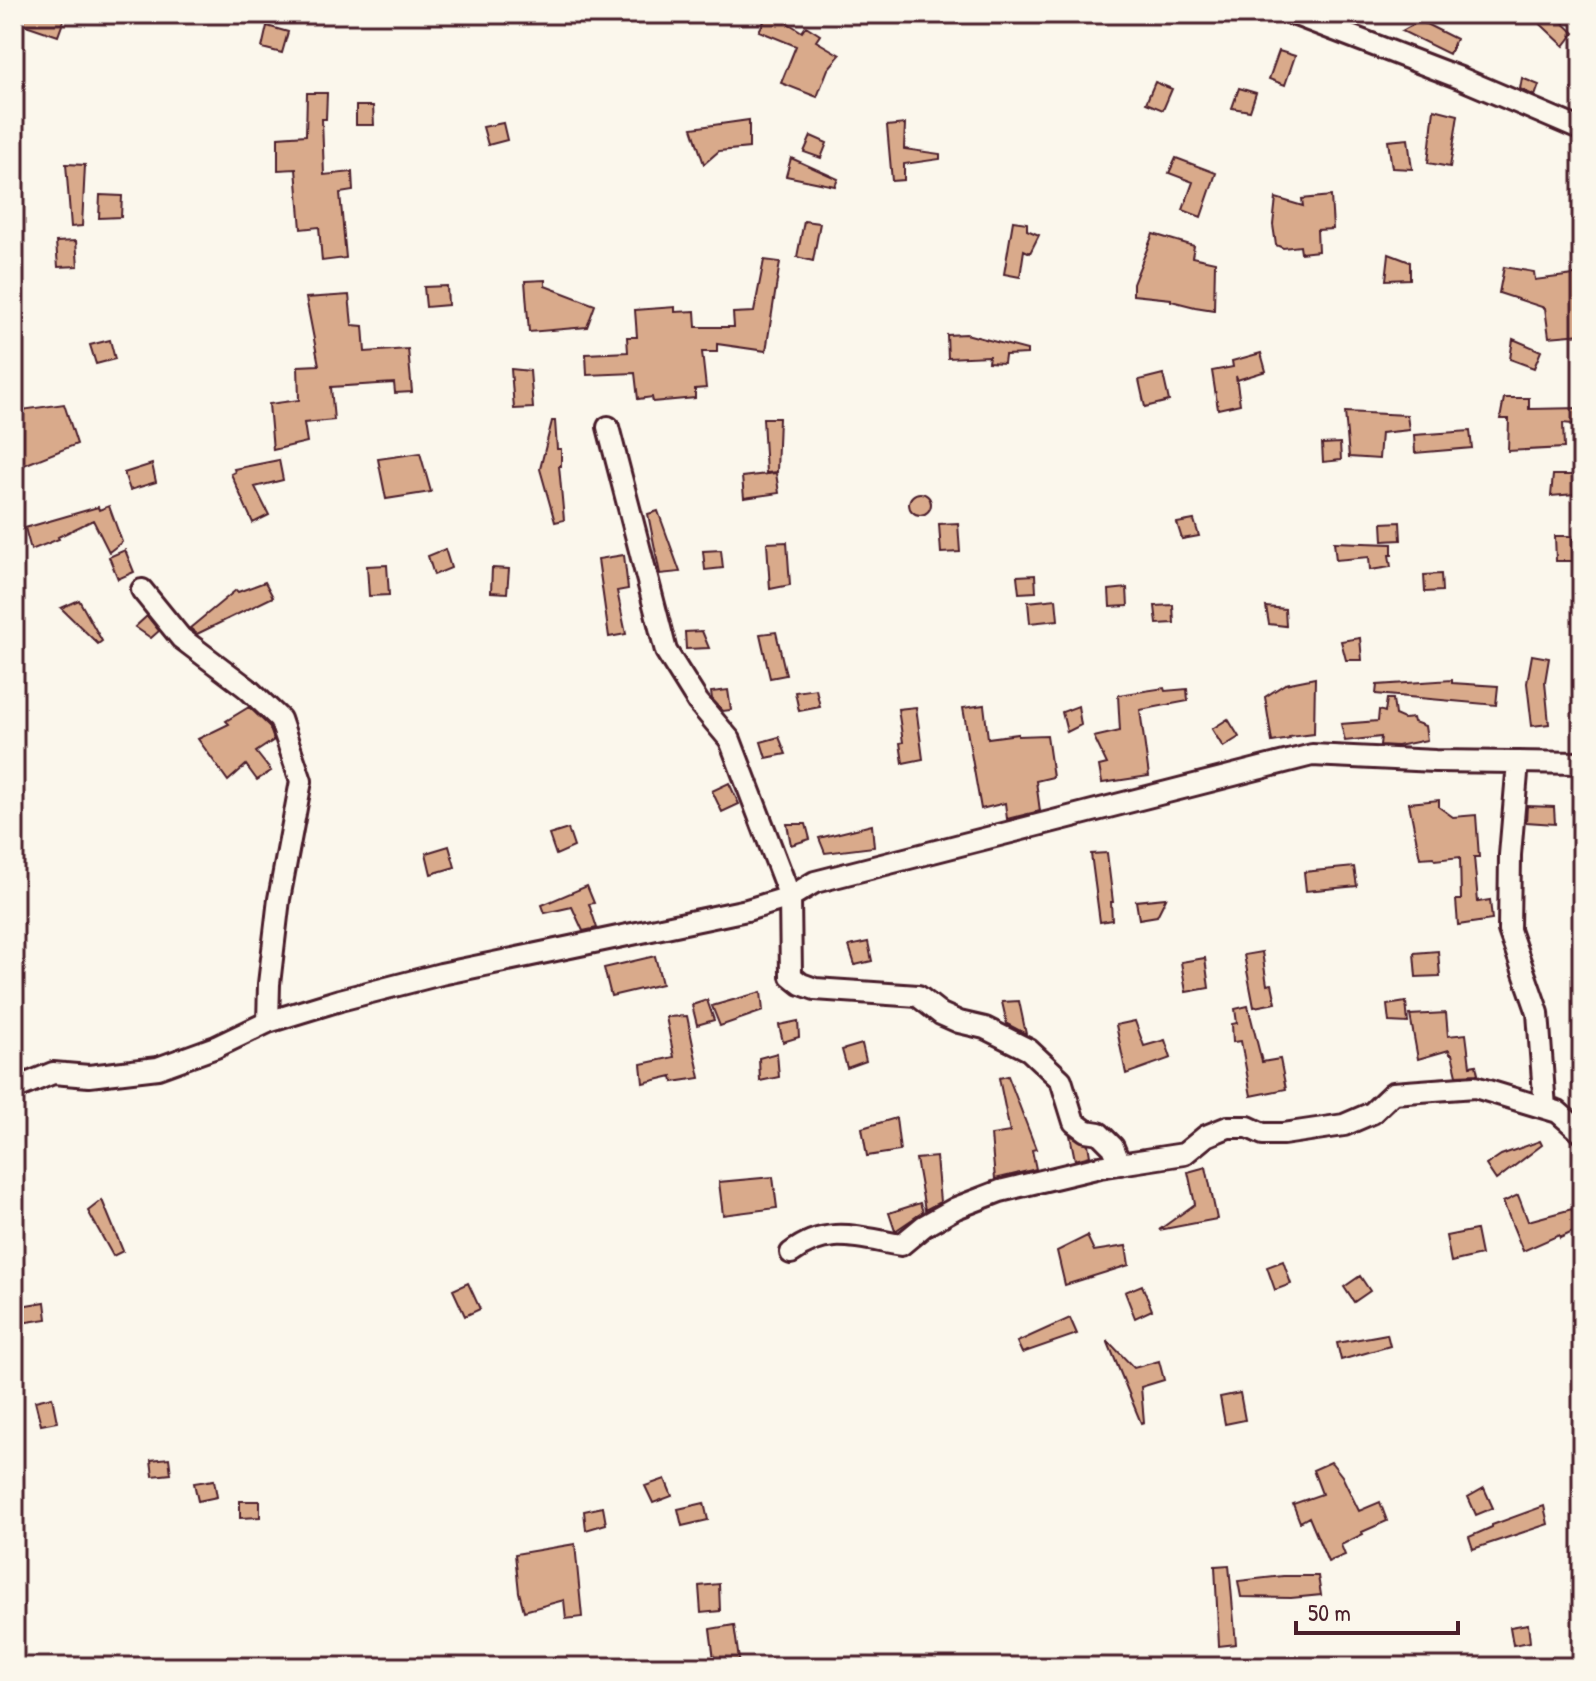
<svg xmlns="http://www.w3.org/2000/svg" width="1596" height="1681" font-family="'Patrick Hand',sans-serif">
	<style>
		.building { fill: #d9aa8b; stroke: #4a1f2b; stroke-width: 2 }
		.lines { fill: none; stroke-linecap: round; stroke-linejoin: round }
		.street-casing { stroke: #4a1f2b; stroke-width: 26 }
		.street { stroke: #fbf7ec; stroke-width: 20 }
	</style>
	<rect width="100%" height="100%" fill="#fbf7ec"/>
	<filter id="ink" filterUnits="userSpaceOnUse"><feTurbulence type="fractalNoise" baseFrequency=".0125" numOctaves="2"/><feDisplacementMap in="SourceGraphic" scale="16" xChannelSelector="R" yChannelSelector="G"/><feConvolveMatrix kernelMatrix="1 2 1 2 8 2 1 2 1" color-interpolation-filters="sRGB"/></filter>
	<g filter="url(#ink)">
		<path class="building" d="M14,14H66L58,36L14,21Z
			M768,14H774L802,32L806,26L820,35L816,41L840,55L828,69L817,97L781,83L796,46L759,31Z
			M1530,14H1554L1574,33L1564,46Z
			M1420,21L1456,39L1449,54L1402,31Z
			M267,26L288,32L282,53L262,48Z
			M1279,51L1295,56L1285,85L1269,79Z
			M1522,78L1539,85L1535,96L1520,89Z
			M1155,82L1172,89L1163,110L1146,103Z
			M1239,88L1256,93L1250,111L1232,108Z
			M307,93H327L326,119H322L324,175L352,172L353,191L340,193L346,258L322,261L319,227L301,229L296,169L278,170V137L306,135Z
			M356,106H373L374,125H356Z
			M1434,109L1458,115L1450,167L1428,163Z
			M749,120V148L719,151L704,164L692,128Z
			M503,123L507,140L488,145L483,127Z
			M905,124L904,149L940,154V159L904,164V180L892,181L887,126Z
			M811,136L827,143L821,158L804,152Z
			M1408,139L1412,169L1392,168L1388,141Z
			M791,158L838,179L835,186L786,176Z
			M1176,158L1216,173L1201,217L1183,210L1193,182L1169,173Z
			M66,164L85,165L82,226L71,227Z
			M100,195L122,196L121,217L99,218Z
			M1331,196L1333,229L1317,230L1318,251L1301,253L1300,246L1283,248L1276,245L1273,225L1276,198L1303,206L1302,199Z
			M804,221L820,223L813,261L797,257Z
			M1013,221L1027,223V230L1039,235L1030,253L1024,250L1020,277L1004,274Z
			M1153,234L1194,246L1192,257L1215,262L1214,310L1195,307L1171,301V299L1133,295V284Z
			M76,241L78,266L58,267L56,242Z
			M1389,254L1410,262V279L1386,280Z
			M764,260L780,262L766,351L717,344V352H702L706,388L695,389V398L653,402L652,397L638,399L635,373L587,375L586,354L628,352L627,337H637L635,310L675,307V312L695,311L696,327H734L733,313L754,312Z
			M1504,267L1534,272L1535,280L1582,274V334L1549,337L1545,308L1499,293Z
			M545,280V286L595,305L587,327L529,332L525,281Z
			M447,286L448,305L426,307L424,287Z
			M349,295L352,325L363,326L365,352L408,349L412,392L395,393L394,383L331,387L334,420L304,423L307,442L273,450L269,404L299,400L298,366L319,365L306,298Z
			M966,334L1027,350V354L1005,355L1004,363L988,362L989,356L948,358L947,335Z
			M1513,339L1541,351L1534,368L1510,359Z
			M110,340L115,359L96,364L90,345Z
			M1261,353L1266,371L1237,380L1236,376L1240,404L1218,409L1212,371L1233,367L1232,361Z
			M511,369L530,371L533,408L514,409Z
			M1163,374L1169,401L1145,407L1139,380Z
			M1504,398H1529V409L1582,408V425L1563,423L1564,448L1508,451L1509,419H1500Z
			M64,404L77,444L14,469V411Z
			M1345,412L1407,415L1409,430L1381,433L1379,459L1349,457Z
			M763,418H779L777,472L766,473Z
			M552,421H555L557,449H561V466H559L564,520L555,522L540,469Z
			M1470,431L1472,448L1415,453L1414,435Z
			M1340,443L1341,460L1323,462L1322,444Z
			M420,453L431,492L386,499L378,459Z
			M279,460L283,480L255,487L269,515L253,523L231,474L235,472L234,469Z
			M152,464L156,482L130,490L124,473Z
			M776,473L779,493L744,498L742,477Z
			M1553,475H1576L1575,494L1551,496Z
			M909 504a11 11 0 1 1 22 0a11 11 0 1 1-22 0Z
			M109,506L122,542L109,552L93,520L58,537L59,539L31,550L25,528L98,507L99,510Z
			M658,511L680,572L660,574L648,514Z
			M1194,520L1199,536L1182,539L1177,523Z
			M1400,522L1401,540L1383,541L1382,523Z
			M958,523L960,552L941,553L939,524Z
			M1555,536H1572L1573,561H1556Z
			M787,542L790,585L770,589L767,543Z
			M1334,542L1392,544V555H1389L1391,567L1370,570L1369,557L1336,560Z
			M445,549L451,568L434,575L428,556Z
			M125,550L134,572L118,579L109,557Z
			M721,550L723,568L705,570L703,551Z
			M624,555L628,589L617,591L626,634L609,637L598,559Z
			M387,565L389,595L369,596L367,566Z
			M492,568L509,569L507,593L491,592Z
			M1441,574L1442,591L1425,592L1424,575Z
			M1035,575L1036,592L1019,593L1017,576Z
			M265,582L273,597L197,634L190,628L236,590L238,592Z
			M1127,588L1128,606L1110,607L1109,590Z
			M1056,599L1058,620L1030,623L1028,602Z
			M79,600L102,641L98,644L61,608Z
			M1173,605L1174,623L1157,624L1155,606Z
			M1266,607L1285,609L1286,626L1269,624Z
			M147,616L159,631L151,638L135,627Z
			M702,631L709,648L686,649L685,632Z
			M776,632L786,675L770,678L760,634Z
			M1360,638L1362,660H1346L1341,641Z
			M1532,655L1549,658L1545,682L1549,724L1532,726L1527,683Z
			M1315,678L1314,734L1289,737L1290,739L1272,742L1265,697L1285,684Z
			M1452,680V683L1498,686L1496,705L1376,694L1377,685Z
			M1164,688L1165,691L1187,689L1188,701L1140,710L1149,776L1102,783L1099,766L1107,764L1094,737L1120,731L1118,695Z
			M816,689L820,707L799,711L795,692Z
			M728,690L731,710L723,711L712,699L711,692Z
			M1387,699H1393L1395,715L1404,719L1413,718L1414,722L1425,726L1427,740L1397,746L1380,745L1381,737L1345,741L1341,724L1378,721L1379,710L1385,712Z
			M984,705L988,738L1018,734V736L1047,735L1053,777L1036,781L1040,811L1007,819L1005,803L981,809L963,708Z
			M1078,706L1081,725L1067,732L1062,712Z
			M249,707L269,726L274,740L256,752L271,771L257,780L246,765L228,781L198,739L229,724L226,721Z
			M916,707L923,759L903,763L900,743L903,742L898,709Z
			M1228,719L1239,737L1223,747L1212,729Z
			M779,737L786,754L766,758L761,742Z
			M729,783L739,804L722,812L712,791Z
			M1439,800V807L1453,817L1476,815L1479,857H1474L1478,902L1490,900L1492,920L1458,925L1456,900H1461L1460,857L1435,860L1434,857L1420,858L1409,803Z
			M1527,806L1554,807L1555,824L1526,822Z
			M787,824H806L810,839L791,845Z
			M872,825L874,847L825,853L819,838Z
			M568,829L574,847L556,855L549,835Z
			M449,846L455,867L431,874L426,853Z
			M1107,853L1113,902H1111L1112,920L1100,922L1091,854Z
			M1354,867L1357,886L1306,891L1304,872Z
			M587,886L594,903L589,904L597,928L583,931L572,907L545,913L542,905Z
			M1166,898L1157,916L1139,919L1136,901Z
			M868,942L872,961L855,965L849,946Z
			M1438,951L1440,976L1416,977L1414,953Z
			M1262,952L1267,985L1272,984L1276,1003L1254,1007L1244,955Z
			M655,956L662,984L611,996L604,968Z
			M1205,958L1209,988L1186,992L1181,962Z
			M761,992L763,1011L720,1026L712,1006Z
			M707,1000L714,1020L697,1025L692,1005Z
			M1019,1001L1026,1034L1007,1024L1002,1002Z
			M1406,1002L1408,1023L1389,1022L1387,1005Z
			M1248,1006L1262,1062L1280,1059L1286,1089L1251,1096L1241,1041L1233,1042L1232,1024L1237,1023L1235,1009Z
			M1446,1013L1448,1036L1466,1034L1470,1066L1476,1065L1478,1074L1457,1075L1452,1054H1450L1449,1050L1418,1059L1410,1015Z
			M687,1016L700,1078L673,1082L672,1076L643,1083L641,1064L674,1057L666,1017Z
			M798,1021L799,1037L783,1042L779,1025Z
			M1135,1021L1144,1046L1165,1040L1171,1058L1126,1074L1116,1025Z
			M862,1044L866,1061L847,1068L842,1050Z
			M777,1053L779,1077L760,1081L759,1058Z
			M1008,1076L1036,1149L1032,1150L1036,1169L995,1179L991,1135L1010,1132L999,1078Z
			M896,1118L900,1151L867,1156L862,1128Z
			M1070,1135L1088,1144L1090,1156L1075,1160Z
			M1540,1141L1542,1145L1496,1180L1486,1165L1501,1155Z
			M936,1157L940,1202L925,1210L916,1159Z
			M1206,1167L1217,1219L1159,1230L1195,1204L1188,1172Z
			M773,1177L777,1208L723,1215L719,1182Z
			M1518,1195L1528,1221L1572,1209L1577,1230L1560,1238L1559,1235L1523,1251L1503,1202Z
			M102,1200L123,1251L113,1256L88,1211Z
			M920,1203L923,1212L895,1231L889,1213Z
			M1476,1230L1481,1255L1451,1262L1446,1236Z
			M1087,1236L1094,1251L1126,1246L1129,1265L1065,1285L1057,1251Z
			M1283,1261L1291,1284L1275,1290L1267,1267Z
			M1360,1276L1370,1291L1354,1302L1344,1287Z
			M468,1283L480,1309L465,1316L453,1290Z
			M1142,1285L1152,1310L1135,1318L1125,1292Z
			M45,1302L47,1319L14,1324V1307Z
			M1070,1318L1077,1334L1022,1353L1017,1342Z
			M1387,1334L1390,1346L1341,1360L1337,1343Z
			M1107,1340L1134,1368L1159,1361L1164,1380L1141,1387L1144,1422L1141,1423Z
			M1240,1393L1245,1420L1225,1424L1220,1397Z
			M52,1397L57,1422L41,1425L35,1401Z
			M169,1458L171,1474L153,1476L151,1460Z
			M1331,1462L1342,1476L1359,1511L1380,1502L1387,1521L1362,1532L1363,1534L1341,1545L1345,1555L1328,1562L1309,1517L1300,1522L1293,1504L1322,1494L1313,1470Z
			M665,1479L672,1496L653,1503L645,1486Z
			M214,1480L217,1497L198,1501L194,1483Z
			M1484,1488L1493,1508L1476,1515L1468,1497Z
			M240,1501H260V1517L240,1518Z
			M704,1503L708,1520L682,1526L678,1509Z
			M1544,1506L1548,1524L1473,1549L1469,1537L1492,1527V1525Z
			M603,1507L606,1524L586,1530L584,1511Z
			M575,1544L582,1617L566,1619L564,1600L524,1611L519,1592L515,1554Z
			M1229,1565L1236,1644L1219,1646L1215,1566Z
			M1283,1576H1318L1321,1595L1291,1598L1241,1597L1238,1581Z
			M719,1584L720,1611L701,1613L699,1586Z
			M1528,1624L1530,1642L1513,1645L1510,1627Z
			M734,1625L740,1667H715L710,1629Z"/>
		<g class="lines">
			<g class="street-casing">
				<path id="street" d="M1293,14L1460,78L1582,130
					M608,427L666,651L698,702L730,740L790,897L791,976L801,984L815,989L918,996L941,1014L959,1022L985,1028L1029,1050L1061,1080L1074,1122L1086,1131L1099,1133L1113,1147L1120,1164
					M142,590L181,638L247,688L280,719L301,781L279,899L269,984L268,1022
					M1518,762L1510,855L1509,930L1538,1013L1545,1108
					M14,1089L53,1073L89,1076L158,1068L216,1047L268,1022L340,1000L441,974L747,910L790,897L815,882L1312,755L1435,761L1582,763
					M791,1253C827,1225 859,1238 901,1245L924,1226L956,1208L1000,1191L1100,1167L1184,1154L1206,1136L1228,1127H1248L1263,1134H1283L1344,1125L1372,1113L1393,1093L1475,1087L1558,1112L1582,1133"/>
			</g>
			<use href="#street" class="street"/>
		</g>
	</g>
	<rect width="1596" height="1681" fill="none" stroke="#fbf7ec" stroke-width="48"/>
	<rect x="24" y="24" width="1548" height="1633" fill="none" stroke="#4a1f2b" stroke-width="3" filter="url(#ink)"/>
	<path d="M1296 1621v12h162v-12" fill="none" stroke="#4a1f2b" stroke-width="4"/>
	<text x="1308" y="1621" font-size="24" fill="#4a1f2b" stroke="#fbf7ec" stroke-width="6" paint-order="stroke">50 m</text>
</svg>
